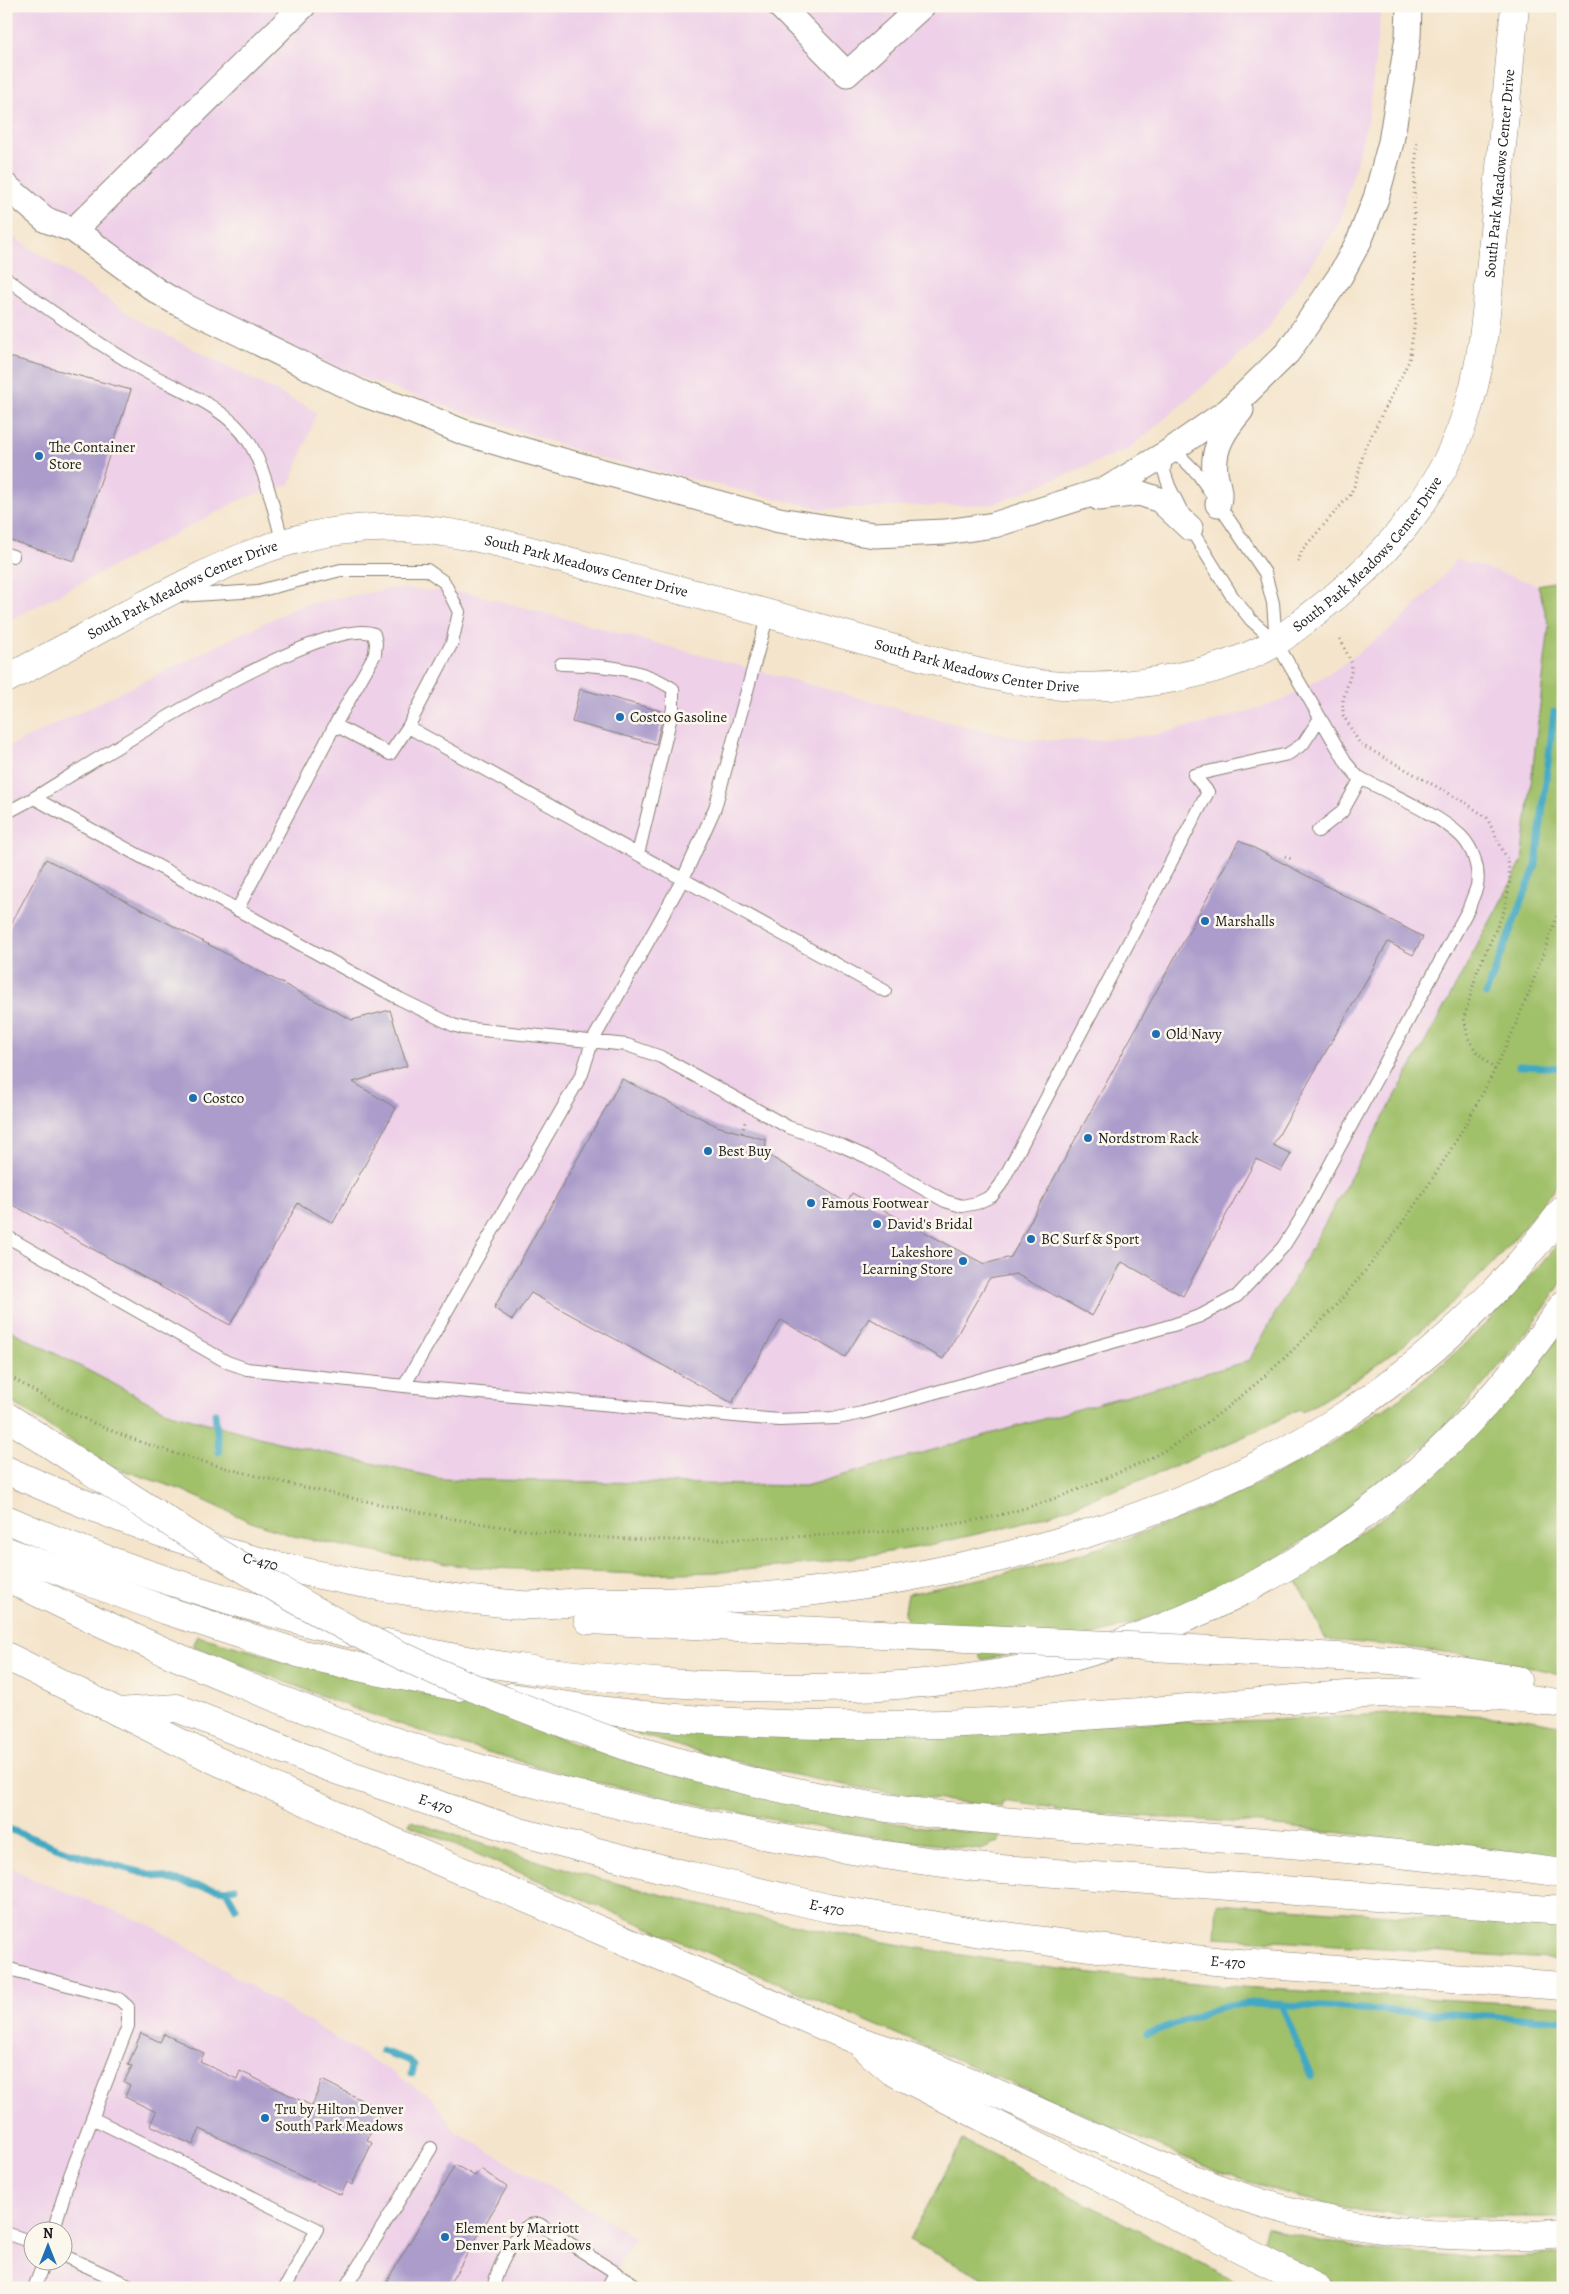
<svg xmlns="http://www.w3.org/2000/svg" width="1569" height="2294" font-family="Alegreya,serif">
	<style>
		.built { fill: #eed0e8; fill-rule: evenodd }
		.green { fill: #a0c069; stroke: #5e6e42 }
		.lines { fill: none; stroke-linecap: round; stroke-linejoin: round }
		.stream { stroke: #42a9c2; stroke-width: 7 }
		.building { fill: #ab9ccb }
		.service-casing { stroke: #888074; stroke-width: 14 }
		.minor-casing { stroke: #888074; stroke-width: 27 }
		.secondary-casing { stroke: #888074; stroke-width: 29 }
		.motorway-casing { stroke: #888074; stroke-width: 29 }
		.path { stroke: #888074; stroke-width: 3; stroke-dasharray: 1 4; stroke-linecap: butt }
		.service { stroke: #fff; stroke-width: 12 }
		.minor { stroke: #fff; stroke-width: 25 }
		.secondary { stroke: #fff; stroke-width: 28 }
		.motorway { stroke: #fff; stroke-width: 28 }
		.motorway-bridge-casing { stroke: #888074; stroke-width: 29; stroke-linecap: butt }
		.motorway-bridge { stroke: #fff; stroke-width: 28 }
		.poi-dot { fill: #1f6fb2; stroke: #fbf7ec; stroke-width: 2 }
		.labels { text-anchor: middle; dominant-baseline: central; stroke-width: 5; stroke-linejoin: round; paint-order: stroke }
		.street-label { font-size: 15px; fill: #1c1c1c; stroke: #fbf7ec }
		.poi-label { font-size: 15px; fill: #1c1c1c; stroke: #fbf7ec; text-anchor: start }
	</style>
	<rect width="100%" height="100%" fill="#fbf7ec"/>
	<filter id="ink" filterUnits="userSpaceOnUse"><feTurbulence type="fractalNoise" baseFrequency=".02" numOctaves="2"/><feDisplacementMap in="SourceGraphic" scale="10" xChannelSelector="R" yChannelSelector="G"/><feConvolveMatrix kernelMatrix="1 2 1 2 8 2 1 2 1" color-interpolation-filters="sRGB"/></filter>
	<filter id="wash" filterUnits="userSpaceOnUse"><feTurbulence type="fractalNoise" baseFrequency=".0096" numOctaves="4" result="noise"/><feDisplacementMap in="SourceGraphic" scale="20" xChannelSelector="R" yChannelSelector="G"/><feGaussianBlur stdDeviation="1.12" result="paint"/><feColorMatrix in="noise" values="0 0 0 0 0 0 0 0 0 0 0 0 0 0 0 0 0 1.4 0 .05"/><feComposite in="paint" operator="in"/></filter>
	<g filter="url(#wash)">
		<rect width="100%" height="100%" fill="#f4e4cb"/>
		<path class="built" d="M6,6H1381L1369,115L1340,222L1262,336L1129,449L994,504L823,509L603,459L347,373L150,279L6,183Z
			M6,232L150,327L317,412L290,485L246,497L6,622Z
			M1457,559L1538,585L1549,626L1522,862L1434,1026L1249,1361L805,1486L442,1479L278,1442L169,1413L6,1328V748L301,605L394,588L470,593L967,727L1033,740H1097L1153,735L1219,720L1281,701L1337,669L1398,623L1430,591Z
			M6,1865L35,1880L151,1925L429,2095L455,2131L635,2237L605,2288H6ZM32,2232H62V2262H32Z"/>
		<path class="green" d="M1563,580V1175C1496,1273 1405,1355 1302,1412L1299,1409L1257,1431L1162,1472L1051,1514L999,1529L920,1547L819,1563L722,1572L636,1574L470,1567L410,1559L293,1536L251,1522L182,1490L110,1466L6,1398V1328L170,1413L278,1442L442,1479L805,1486L1249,1361L1434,1026L1522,862L1549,626L1538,585Z
			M1563,1237C1563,1250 1566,1268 1563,1279C1561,1284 1557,1289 1555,1292C1539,1318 1519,1342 1500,1365C1418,1467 1307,1551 1187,1603C1122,1630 1050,1649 981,1660L979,1652L900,1648L907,1617L904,1615L908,1594C949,1585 992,1577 1034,1567C1148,1537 1284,1482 1378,1411L1380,1412C1451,1364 1509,1303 1563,1237Z
			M1563,1329V1675C1485,1655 1406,1646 1326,1640L1295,1577L1390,1512L1414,1490L1509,1397Z
			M198,1636L334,1674L477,1705L560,1738L636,1764L874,1820L931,1828L1000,1835L999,1842L981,1850L868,1836L764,1818L586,1780L449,1741L350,1707L193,1646Z
			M1427,1712L1521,1718L1563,1726V1857L1249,1823L1056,1811V1808L1002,1801V1807C863,1793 738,1767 606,1724L684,1732L1273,1720Z
			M411,1821C452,1834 493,1848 534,1860C682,1904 835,1936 988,1959C1178,1988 1371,1995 1563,2006V2217H1425L1363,2211L1301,2198L1223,2174L409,1825Z
			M1217,1903L1563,1927V1960L1215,1937Z
			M963,2140L1250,2288H1004L909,2240Z
			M1267,2227C1363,2255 1463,2262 1563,2254V2288H1343L1261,2245Z"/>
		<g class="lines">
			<path class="stream" d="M1486,994L1536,865L1554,712
				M1519,1066L1563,1068
				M215,1413L219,1452
				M6,1828L77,1855L128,1869L198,1886L226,1890L235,1888
				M226,1890L236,1908
				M1281,2004L1311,2077
				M1147,2034L1221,2007L1252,2003L1563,2020
				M382,2051L408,2060L414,2065L412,2074"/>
		</g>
		<g id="blocks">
			<path class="building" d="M6,356L131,390L74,561L6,539Z
				M580,689L664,712L656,744L572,722Z
				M1239,840L1423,937L1413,955L1388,942L1273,1145L1291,1154L1281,1171L1256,1159L1183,1296L1122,1262L1092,1316L1016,1274L989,1279L943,1359L869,1318L845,1357L781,1320L732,1403L531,1293L512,1320L494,1308L622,1079L717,1126L766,1140L765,1153L847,1203L852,1193L984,1264L1011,1257Z
				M46,859L352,1020L390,1010L407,1066L353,1082L396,1108L333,1223L298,1203L230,1325L6,1201V933Z
				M141,2033L160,2042L164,2034L204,2053L200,2062L237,2079L240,2071L312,2106L322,2080L381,2110L367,2140L372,2143L352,2185L347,2182L341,2195L200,2129L193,2145L150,2125L156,2112L125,2097L130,2085L124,2082L132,2066L128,2065Z
				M455,2165L475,2176L481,2169L507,2187L447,2288H383Z"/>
		</g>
	</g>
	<g filter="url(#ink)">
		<use href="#blocks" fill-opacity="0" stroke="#888074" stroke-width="1"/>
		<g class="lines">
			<g class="service-casing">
				<path id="service" d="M6,278C49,311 93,340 139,368C175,389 226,405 249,442C266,470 274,512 283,543
					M6,554L13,556
					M561,664C598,665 642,667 673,689V708L638,854
					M408,727L885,991
					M34,798C87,766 324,612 374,634L376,643L375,654L335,725L390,754L408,727L452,643L459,612L444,582L427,570H341L258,591L178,596
					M6,813L34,798L400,999L453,1025L463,1028L627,1045L661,1057L788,1127L840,1145L867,1157L945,1201L962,1206L977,1203L992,1196L1001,1184L1208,792L1194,775L1288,754L1303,744L1320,718
					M1318,831L1342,812L1361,778
					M237,910L335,725
					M6,1236L227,1362L247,1369L404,1386L779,1420L837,1418L862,1413L1173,1325L1200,1316L1237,1296L1283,1247L1300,1220L1469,908C1471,901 1475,893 1477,886C1480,869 1473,848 1461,836C1437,813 1387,793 1357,776L1347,764L1276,642L1251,620L1232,596L1190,528L1169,486L1164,471L1167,453L1183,459L1198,474L1265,573L1273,603L1276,642
					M404,1386L582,1074L592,1042L683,879L715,808L768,614
					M6,1968L119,1999L128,2007V2026L69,2178L53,2232
					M92,2118L317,2229L285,2288
					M6,2233L32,2242
					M62,2255L135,2288
					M34,2288L44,2262
					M345,2288L431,2148
					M494,2288C494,2274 515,2233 528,2226C531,2224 535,2224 539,2224L640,2288
					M607,2288L615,2273"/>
			</g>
			<g class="minor-casing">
				<path id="minor" d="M780,6L847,74L922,6
					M6,186L46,220L74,230L157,291L174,301L363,394L412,411L463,432L519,449L779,520L874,535L945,532L994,525L1107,489L1167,453L1229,410L1288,352L1340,276L1360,239L1376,198L1391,142L1408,37L1409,6
					M74,230L303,6
					M1099,498L1139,493L1160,500L1190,528
					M1218,504C1221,490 1217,486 1215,473C1212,447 1225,429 1241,410"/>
			</g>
			<g class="secondary-casing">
				<g id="secondary">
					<path id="s1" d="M6,679C49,657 91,634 133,611C211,570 282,531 373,528C438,525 503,543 565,560C614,573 664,586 714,599C777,616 839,633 902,651C954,666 1008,683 1062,686C1126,690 1216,676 1271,645C1286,636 1299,625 1313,614C1378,565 1435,502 1463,423C1484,366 1487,302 1493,241C1501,163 1508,85 1515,6"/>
				</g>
			</g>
			<g class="motorway-casing">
				<g id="motorway">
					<path id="s2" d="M6,1470C55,1492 105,1513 156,1531C274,1570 398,1594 522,1605C541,1606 562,1603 581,1602C598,1601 615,1602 632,1602C862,1602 1136,1546 1333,1423C1422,1367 1500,1294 1563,1210"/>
					<path d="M6,1519C117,1568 231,1603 348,1633"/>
					<path d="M6,1551L165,1610L298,1653L381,1672L459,1687"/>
					<path d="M6,1577C157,1652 313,1719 475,1767C639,1815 805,1847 975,1867L1563,1911"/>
					<path d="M588,1620L903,1635"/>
					<path d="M387,1643C478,1666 573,1676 667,1683C777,1690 891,1692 1001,1673C1232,1632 1432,1498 1563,1305"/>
					<path d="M1213,1650L1391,1660L1517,1680"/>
					<path d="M6,1656L213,1759L401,1845L856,2040C991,2080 1114,2155 1249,2199C1350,2232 1457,2242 1563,2233"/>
					<path d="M511,1697C684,1727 864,1731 1040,1719C1105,1715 1170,1710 1235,1704C1350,1694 1448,1684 1563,1704"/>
					<path id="s3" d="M118,1712L177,1708L336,1770L520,1832L691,1876L828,1908L975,1932L1160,1956L1226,1962L1563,1986"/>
					<path d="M640,1751C710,1772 782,1791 854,1803C956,1820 1059,1825 1162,1834C1296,1844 1429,1855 1563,1873"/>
					<path d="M866,2049L892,2071L1317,2288"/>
				</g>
			</g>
			<path class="path" d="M1298,562L1302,550L1350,495L1356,482L1365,448L1409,361L1415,321L1414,196L1417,142
				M1340,639L1352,664L1351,673L1343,700V715L1360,744L1466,803L1487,818L1508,861L1510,882L1504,911L1477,972L1464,1018L1468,1038L1476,1051L1495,1070
				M1285,856L1291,859
				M742,1133L745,1122
				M6,1374C36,1392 65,1411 98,1425C167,1455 243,1473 316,1490C400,1509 484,1527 569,1535C654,1543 740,1540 826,1535C882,1532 940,1529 996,1516C1033,1507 1069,1494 1103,1479C1130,1468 1156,1457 1180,1441C1324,1347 1442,1189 1512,1033C1531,990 1546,945 1563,900"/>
			<use href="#service" class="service"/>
			<use href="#minor" class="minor"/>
			<use href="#secondary" class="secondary"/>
			<use href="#motorway" class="motorway"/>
			<g class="motorway-bridge-casing">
				<path id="motorway-bridge" d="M6,1416C119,1488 232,1567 351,1630C443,1679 541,1716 640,1751
					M903,1635L1213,1650"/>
			</g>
			<use href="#motorway-bridge" class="motorway-bridge"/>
		</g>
	</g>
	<g class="poi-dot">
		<circle cx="39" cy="456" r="5"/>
		<circle cx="620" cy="717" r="5"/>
		<circle cx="1205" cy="921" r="5"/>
		<circle cx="1156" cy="1034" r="5"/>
		<circle cx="193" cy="1098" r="5"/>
		<circle cx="1088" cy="1138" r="5"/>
		<circle cx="708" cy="1151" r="5"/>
		<circle cx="811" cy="1203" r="5"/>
		<circle cx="877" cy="1224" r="5"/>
		<circle cx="1031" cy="1239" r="5"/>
		<circle cx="963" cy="1261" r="5"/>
		<circle cx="265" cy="2118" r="5"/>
		<circle cx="445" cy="2237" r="5"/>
	</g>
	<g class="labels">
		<g class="street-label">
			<text stroke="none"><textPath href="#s1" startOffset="1876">South Park Meadows Center Drive</textPath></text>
			<text stroke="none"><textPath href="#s1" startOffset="1458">South Park Meadows Center Drive</textPath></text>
			<text stroke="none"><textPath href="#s1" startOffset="618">South Park Meadows Center Drive</textPath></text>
			<text stroke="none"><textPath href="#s1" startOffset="198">South Park Meadows Center Drive</textPath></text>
			<text stroke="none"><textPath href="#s1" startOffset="1022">South Park Meadows Center Drive</textPath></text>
			<text stroke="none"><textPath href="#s2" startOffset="271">C-470</textPath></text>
			<text stroke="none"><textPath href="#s3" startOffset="335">E-470</textPath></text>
			<text stroke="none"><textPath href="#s3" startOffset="740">E-470</textPath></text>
			<text stroke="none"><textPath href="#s3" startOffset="1145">E-470</textPath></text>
		</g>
		<g class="poi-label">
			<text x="49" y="447">The Container<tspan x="49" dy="17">Store</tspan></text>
			<text x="630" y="717">Costco Gasoline</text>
			<text x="1215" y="921">Marshalls</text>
			<text x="1166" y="1034">Old Navy</text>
			<text x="203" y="1098">Costco</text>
			<text x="1098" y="1138">Nordstrom Rack</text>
			<text x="718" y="1151">Best Buy</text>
			<text x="821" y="1203">Famous Footwear</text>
			<text x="887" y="1224">David's Bridal</text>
			<text x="1041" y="1239">BC Surf &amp; Sport</text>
			<text x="953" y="1252" text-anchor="end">Lakeshore<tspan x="953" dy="17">Learning Store</tspan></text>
			<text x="275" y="2109">Tru by Hilton Denver<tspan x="275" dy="17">South Park Meadows</tspan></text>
			<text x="455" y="2228">Element by Marriott<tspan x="455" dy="17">Denver Park Meadows</tspan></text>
		</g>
	</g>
	<rect width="1569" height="2294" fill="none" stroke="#fbf7ec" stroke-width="25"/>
	<g transform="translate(48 2246)"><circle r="24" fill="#fbf7ec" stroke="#a29f99"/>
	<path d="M0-4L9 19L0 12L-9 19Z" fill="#1f6fb2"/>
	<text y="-8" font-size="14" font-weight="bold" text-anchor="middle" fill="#1c1c1c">N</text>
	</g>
</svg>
